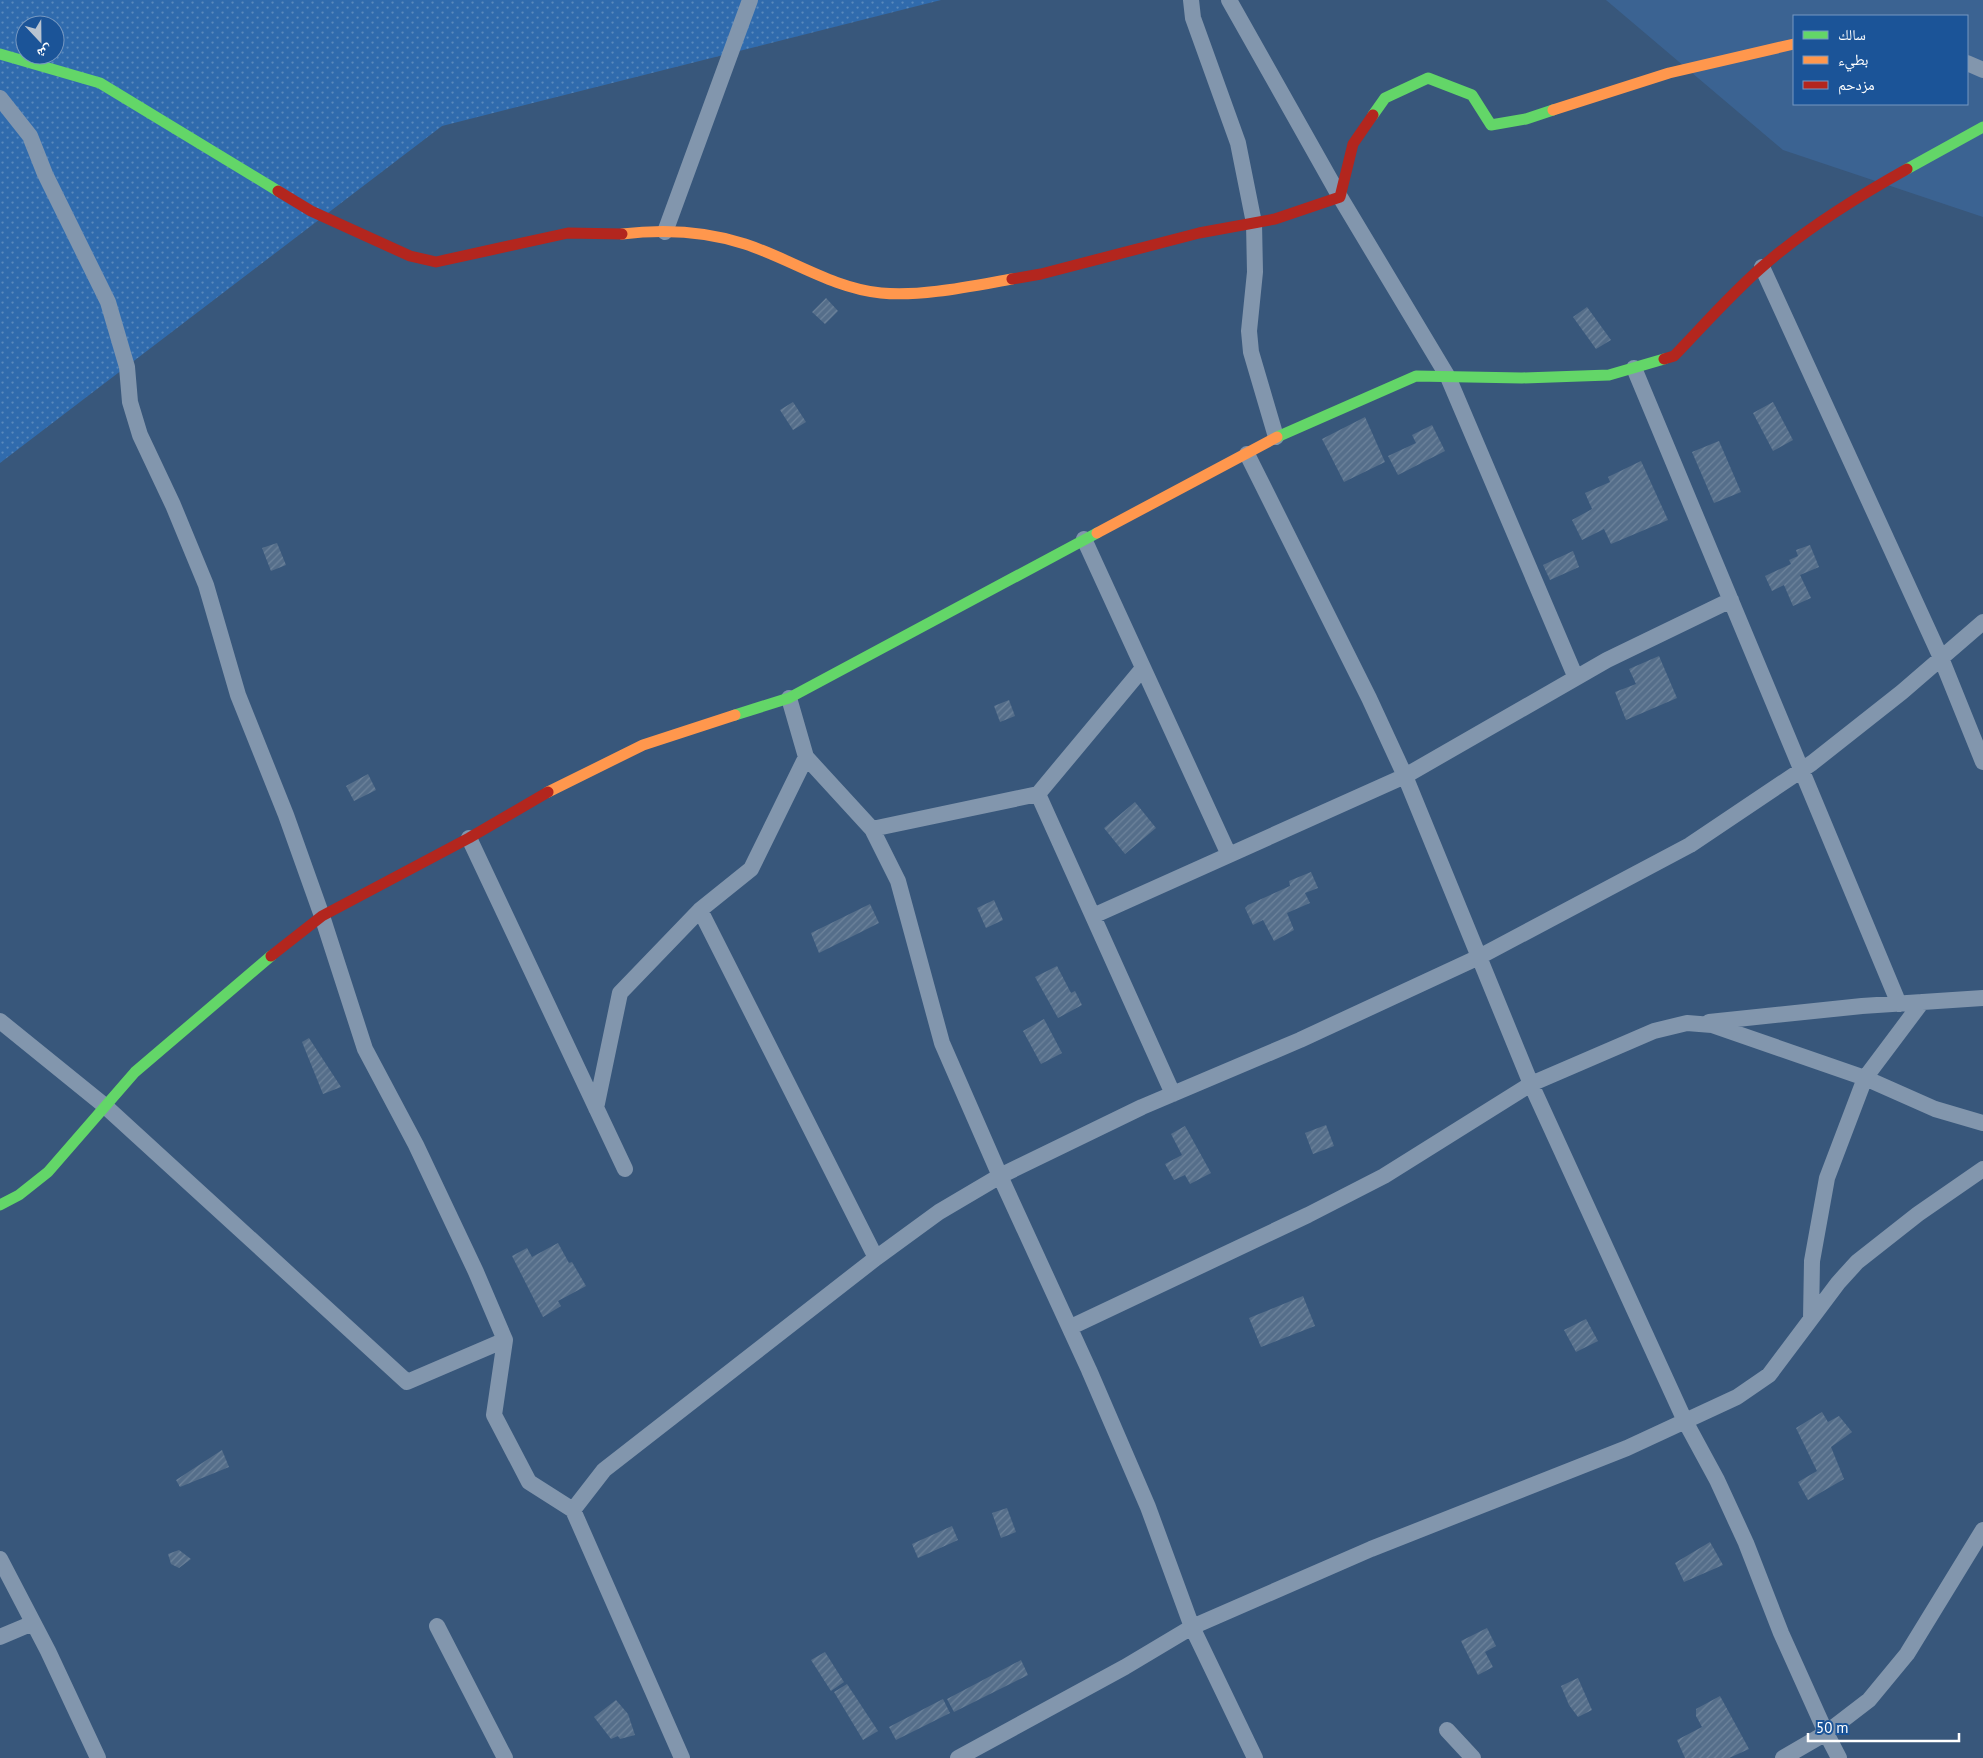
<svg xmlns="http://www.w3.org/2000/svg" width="1983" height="1758" font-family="'PT Sans','Noto Naskh Arabic',sans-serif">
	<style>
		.grass { fill: url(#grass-dots); fill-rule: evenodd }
		.water { fill: #3b6392; fill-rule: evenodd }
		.building { fill: url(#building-hatch) }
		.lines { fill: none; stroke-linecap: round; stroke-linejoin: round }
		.street { stroke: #8296ad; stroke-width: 16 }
		.fast { stroke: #63d668; stroke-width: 11 }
		.slow { stroke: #ff974d; stroke-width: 11 }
		.jam { stroke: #b3261e; stroke-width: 11 }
	</style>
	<defs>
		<pattern id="grass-dots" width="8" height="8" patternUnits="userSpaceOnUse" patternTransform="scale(1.25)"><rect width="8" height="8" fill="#306bad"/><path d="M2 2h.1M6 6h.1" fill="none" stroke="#5989bd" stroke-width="1.8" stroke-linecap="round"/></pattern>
		<pattern id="building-hatch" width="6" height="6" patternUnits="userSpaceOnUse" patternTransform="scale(1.25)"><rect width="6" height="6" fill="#556e8a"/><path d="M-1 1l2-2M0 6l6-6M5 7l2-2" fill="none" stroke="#6e849c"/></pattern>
	</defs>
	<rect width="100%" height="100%" fill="#38577b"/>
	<path class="grass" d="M0,0H941L442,126L0,463ZM25,25H55V55H25Z"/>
	<path class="water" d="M1606,0H1983V217L1783,150ZM1794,16H1967V104H1794Z"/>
	<path class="building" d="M826,298L838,311L825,324L812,312Z
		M1587,307L1611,340L1596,349L1573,317Z
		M793,402L806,422L793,430L780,410Z
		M1773,402L1793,440L1773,451L1753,413Z
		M1365,417L1385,462L1344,482L1322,439Z
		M1432,425L1445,451L1398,475L1388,456L1416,443L1412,435Z
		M1719,441L1741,492L1714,503L1692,452Z
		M1641,461L1668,520L1611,544L1604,529L1582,540L1572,520L1592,509L1585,493L1610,482L1608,477Z
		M277,543L286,565L271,571L262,548Z
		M1810,545L1819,567L1800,575L1811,598L1793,606L1784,585L1772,591L1765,576L1791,564L1789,560L1798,556L1796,550Z
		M1573,551L1579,567L1550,580L1543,565Z
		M1659,656L1677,698L1626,720L1615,692L1636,684L1629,669Z
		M1009,700L1015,716L1000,722L994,706Z
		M368,774L376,790L354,801L346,786Z
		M1135,802L1156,828L1125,854L1104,828Z
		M1311,872L1318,888L1305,893L1310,903L1287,913L1294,930L1274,941L1263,920L1253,925L1245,908L1248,905L1290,886L1289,881Z
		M994,900L1003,920L986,928L977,908Z
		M870,904L879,923L819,953L811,933Z
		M1057,966L1071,993L1075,991L1082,1005L1058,1018L1035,977Z
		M1044,1019L1062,1053L1041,1064L1023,1031Z
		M309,1038L341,1087L323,1094L302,1042Z
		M1326,1125L1334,1146L1313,1154L1305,1133Z
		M1185,1126L1211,1173L1190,1184L1185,1175L1174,1180L1165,1164L1182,1155L1171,1134Z
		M558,1243L569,1263L572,1262L586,1286L558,1301L561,1306L543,1317L512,1256L527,1248L532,1257Z
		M1303,1296L1315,1326L1261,1347L1249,1318Z
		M1586,1319L1598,1341L1576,1352L1564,1330Z
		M1822,1412L1828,1422L1839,1416L1852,1432L1831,1447L1844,1479L1808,1500L1798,1482L1817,1471L1796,1428Z
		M222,1450L229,1467L180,1487L176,1480Z
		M1007,1508L1016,1532L1001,1538L992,1513Z
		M952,1526L958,1540L918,1558L912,1544Z
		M1710,1542L1723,1565L1684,1582L1675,1563Z
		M179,1550L191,1559L179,1568L171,1564L168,1554Z
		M1487,1628L1496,1646L1485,1652L1493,1667L1478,1675L1461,1641Z
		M825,1652L844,1682L831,1691L811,1660Z
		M1021,1660L1028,1675L954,1712L947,1699Z
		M1578,1678L1592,1710L1578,1717L1569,1705L1561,1686Z
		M847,1684L878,1731L863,1740L834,1692Z
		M1720,1696L1749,1749L1729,1758H1685L1677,1740L1702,1727L1696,1716V1709Z
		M943,1699L950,1713L896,1740L889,1727Z
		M616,1700L628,1714L635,1735L620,1739L618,1736L611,1739L594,1717Z"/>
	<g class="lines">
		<path class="street" d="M1191,0L1193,18L1238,143L1254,223L1255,272L1249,331L1251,352L1276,437
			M1229,0L1340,197L1448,377L1576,678
			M1967,63L1983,70
			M0,98L30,136L45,174L108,302L127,367L130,402L140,435L173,505L206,585L238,695L286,815L322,916L365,1049L416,1145L476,1272L505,1340L494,1415L529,1482L573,1510L682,1758
			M665,232L750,0
			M1762,267L1941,658L1983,762
			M1634,368L1899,1004
			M1247,454L1369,698L1405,776L1531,1084L1685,1421L1717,1480L1746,1543L1781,1633L1826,1733L1783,1758
			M1084,539L1229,855
			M789,698L806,757L872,829L898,881L942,1043L1000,1176L1089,1370L1148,1507L1192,1627L1255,1758
			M1038,794L1173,1094
			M872,829L1038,794L1143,668
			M469,838L625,1169
			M700,910L876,1258
			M1093,916L1405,776L1607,660L1731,600
			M0,1021L105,1106L407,1382L505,1340
			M1709,1022L1862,1006L1983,998
			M596,1108L620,993L700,910L751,869L806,757
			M1811,1319L1812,1261L1827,1178L1865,1078L1922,1002
			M1071,1327L1308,1215L1384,1176L1531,1084L1654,1031L1687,1023L1712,1025L1865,1078L1935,1109L1983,1123
			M573,1510L604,1470L876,1258L939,1212L1000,1176L1142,1107L1300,1040L1479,957L1690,845L1812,763L1902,692L1983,622
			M0,1559L48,1651L98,1758
			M437,1626L505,1758
			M0,1637L33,1623
			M1447,1730L1473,1758
			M958,1758L1125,1667L1192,1627L1371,1549L1627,1448L1737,1397L1769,1375L1838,1283L1857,1262L1918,1214L1983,1169
			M1839,1758L1826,1733L1869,1700L1907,1654L1983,1530"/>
		<path class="fast" d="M0,54L100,83L278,191
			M1373,115L1385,98L1428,78L1472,95L1491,125L1526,119L1553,110
			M1907,169L1983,127
			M1277,437L1416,376L1522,378L1609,375L1664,359
			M735,715L789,698L1097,533
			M0,1205L19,1195L48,1172L135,1072L271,956"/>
		<path class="slow" d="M1553,110L1669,73L1794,44
			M622,234C664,229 705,231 745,244C791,259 832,288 881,293C921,297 972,286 1012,279
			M1097,533L1277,437
			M548,792L643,745L735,715"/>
		<path class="jam" d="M278,191L311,211L410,256L436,262L568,233L622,234
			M1012,279L1041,274L1199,233L1275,219L1340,197L1353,144L1373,115
			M1664,359L1674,356C1703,326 1731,294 1762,267C1805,229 1857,197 1907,169
			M271,956L322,916L469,838L548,792"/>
	</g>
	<rect x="1793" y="15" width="175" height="90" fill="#1b5498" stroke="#7698c1"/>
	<rect x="1803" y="31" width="25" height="8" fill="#63d668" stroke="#7698c1"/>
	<text x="1838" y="40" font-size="15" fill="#ffffff">سالك</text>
	<rect x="1803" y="56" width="25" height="8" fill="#ff974d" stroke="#7698c1"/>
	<text x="1838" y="65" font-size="15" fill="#ffffff">بطيء</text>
	<rect x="1803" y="81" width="25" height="8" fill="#b3261e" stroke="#7698c1"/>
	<text x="1838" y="90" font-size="15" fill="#ffffff">مزدحم</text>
	<g transform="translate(40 40) rotate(158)"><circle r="24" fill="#1b5498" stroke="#7698c1"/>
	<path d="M0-4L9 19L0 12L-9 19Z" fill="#b9c4d1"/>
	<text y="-8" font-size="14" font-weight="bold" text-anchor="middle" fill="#ffffff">ش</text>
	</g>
	<path d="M1808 1733v8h151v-8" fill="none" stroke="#ffffff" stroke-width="2.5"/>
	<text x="1816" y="1733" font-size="15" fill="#ffffff" stroke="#1b5498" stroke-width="4" paint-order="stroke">50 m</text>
</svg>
